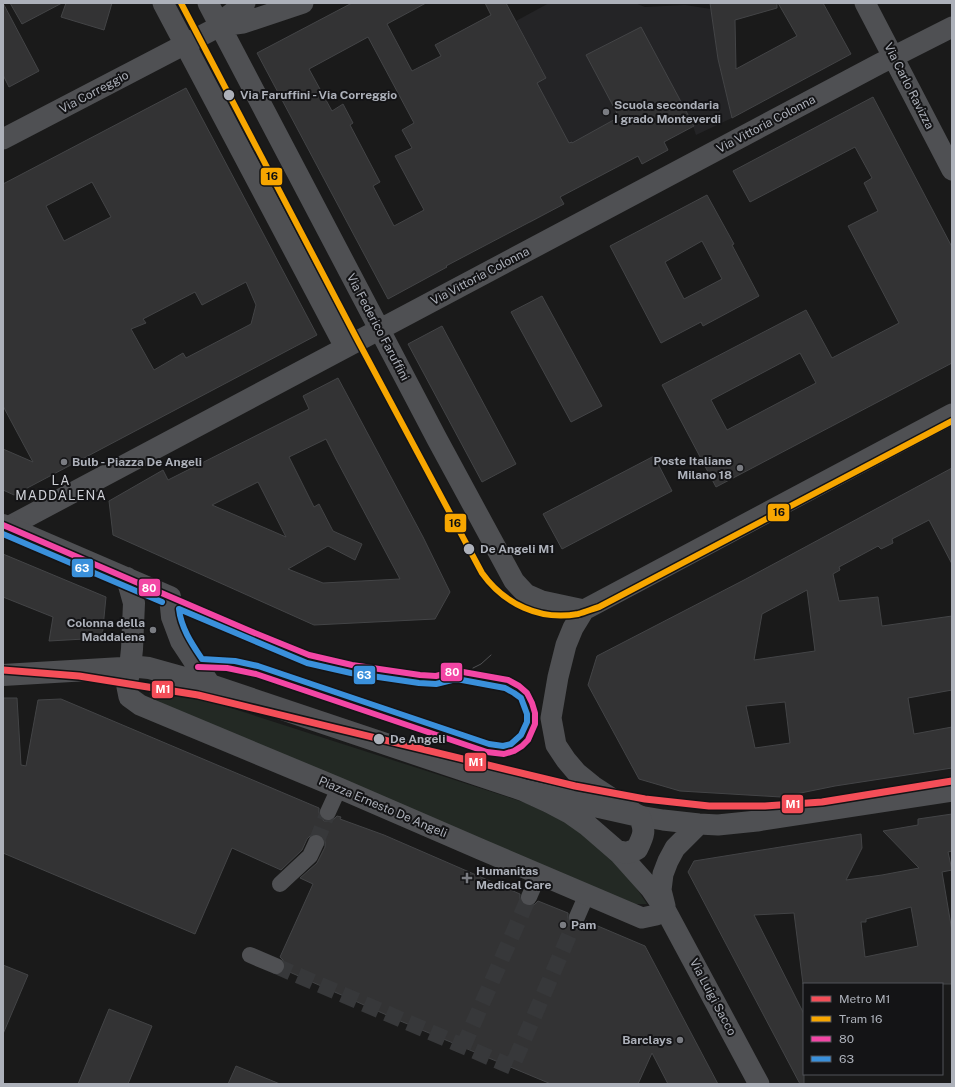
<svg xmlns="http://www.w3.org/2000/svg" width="955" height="1087" font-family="'Public Sans',sans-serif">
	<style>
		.built { fill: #242426 }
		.green { fill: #232924 }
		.building { fill: #333334; stroke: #434446; fill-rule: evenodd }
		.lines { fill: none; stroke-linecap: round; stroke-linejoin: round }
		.pedestrian-tunnel { stroke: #37383a; stroke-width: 16; stroke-dasharray: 16 8; stroke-linecap: butt }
		.pedestrian { stroke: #4f5053; stroke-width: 16 }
		.minor { stroke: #4f5053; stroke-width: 21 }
		.tertiary { stroke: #4f5053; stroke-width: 22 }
		.tram { stroke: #505153; stroke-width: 1 }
		.bus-1-casing { stroke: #141416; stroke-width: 9 }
		.bus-2-casing { stroke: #141416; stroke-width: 9 }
		.bus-1 { stroke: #f346a5; stroke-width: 6 }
		.bus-2 { stroke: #3a90db; stroke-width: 6 }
		.tram-1-casing { stroke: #141416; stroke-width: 9 }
		.tram-1 { stroke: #f7a600; stroke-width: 6 }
		.metro-1-casing { stroke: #141416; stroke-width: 10 }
		.metro-1 { stroke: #f44e58; stroke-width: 7 }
		.stop-dot { fill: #adb1ba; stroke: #141416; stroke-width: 1.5 }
		.poi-dot { fill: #7a7c82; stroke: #141416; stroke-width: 1.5 }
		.labels { text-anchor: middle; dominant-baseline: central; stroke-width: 4; stroke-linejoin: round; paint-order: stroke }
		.street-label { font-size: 12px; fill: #adb1ba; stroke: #141416 }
		.stop-label { font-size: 12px; font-weight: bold; fill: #adb1ba; stroke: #141416; text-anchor: start }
		.poi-label { font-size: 12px; font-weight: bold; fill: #adb1ba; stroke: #141416; text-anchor: start }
		.neighbourhood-label { font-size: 13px; letter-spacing: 1px; fill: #ced0d6; stroke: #141416 }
		.line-badge { stroke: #141416; stroke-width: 1.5 }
		.badge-label { font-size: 11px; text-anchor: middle; font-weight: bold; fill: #fff }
		.pale-badge-label { font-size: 11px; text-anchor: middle; font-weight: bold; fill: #111 }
	</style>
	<rect width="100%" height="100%" fill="#1a1a1a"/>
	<path class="built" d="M549,3H635L645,7L685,5L711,9L718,59L732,118L696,135L693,126L664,142L668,150L642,164L638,156L560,197L564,204L530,223L473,117L546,78L516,21Z"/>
	<path class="green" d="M148,687L200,698L526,803L567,823L605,851L625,871L647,904H626L152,703Z"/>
	<path class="building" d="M3,3L39,71L9,87L3,75Z
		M10,3H62L22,24Z
		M66,3H112L104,30L61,17Z
		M352,3H426L387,24L412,71L441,56L435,45L491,15L485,3H506L546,78L537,83L569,143L572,142V143L619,117L586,55L641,27L694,126L664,142L668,150L642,164L638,156L560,197L564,204L446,266L447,267L388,299L257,53ZM368,37L414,123L402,130L412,148L395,156L424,210L394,226L373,186L380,182L350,125L353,123L343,104L332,111L309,69Z
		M710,3H777V8L735,20L736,69L797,36L778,3H823L851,54L732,118L718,59Z
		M186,88L317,335L14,495L3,490V449L33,462L3,406V184ZM92,182L111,217L64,241L46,206ZM246,282L256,305L251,324L186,358L183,353L154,370L131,329L146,323L143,319L195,292L202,305Z
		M873,97L952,247V363L716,487L662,385L806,310L832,358L899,323L848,226L878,211L864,183L872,178L855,147L750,202L733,171ZM800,353L816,383L727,430L711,400Z
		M707,195L734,244L732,245L759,296L703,326L701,322L661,343L610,246ZM702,241L722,279L684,299L665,262Z
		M542,296L602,406L571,422L511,312Z
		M442,326L516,464L482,482L408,344Z
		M338,378L423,537L450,592L435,619L314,625L113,535L109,501L163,470L168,480L309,409L303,396ZM326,439L336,459L400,579L323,583L288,569L328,546L355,560L362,544L333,531L319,504L314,507L289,457ZM258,482L286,537L212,505Z
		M654,456L672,491L562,549L543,514Z
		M952,468V564L929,520L892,539L893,543L881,549L878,546L839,567L840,570L833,574L839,601L878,597L882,626L952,616V690L908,698L914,734L952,727V768L835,786L781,797L680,791L639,779L588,685L597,656L744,580ZM807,590L815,651L754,660L762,614ZM785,702L790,743L755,748L746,706Z
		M3,554L106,597L102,638L49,641L53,617L3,597Z
		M3,698H17L21,765L26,766L38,700L61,699L319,808V812L320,817L324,821H329L333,820L337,816L341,817L340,819L384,835L520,894V898L521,902L526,906H530L534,905L538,901L568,913V918L569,922L574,926H578L582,925L586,921L645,946L718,1084H668L652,1053L638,1084H551L398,1020L285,970V964L283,960L280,957L313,884L300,878L317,863L325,847V842L324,838L320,834H315L310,836L307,839L302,850L281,870L232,848L195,934L3,853Z
		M952,814V851L948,852L952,870L942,872L952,931V984H803L794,913L754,915L804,1014V1084H800L688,872L694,861L861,834L862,848L846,880L882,875L919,868L883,831L918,825V819ZM911,907L918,946L865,957L861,922H866V919Z
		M3,965L28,975L3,1034Z
		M109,1009L152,1026L128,1084H78Z
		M236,1066L280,1084H228Z"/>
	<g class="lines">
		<path class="pedestrian-tunnel" d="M316,843L328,812
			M276,966L512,1067L577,917
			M463,1047L529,897"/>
		<path class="pedestrian" d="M328,812L339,788
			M280,884L310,856L316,843
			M529,897L539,874
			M577,917L587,894
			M250,955L276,966"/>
		<path class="minor" d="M163,3L345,347
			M208,3L437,439L514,581L526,594L542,601L584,610
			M865,3L952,170
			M220,26L228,16L245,3
			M3,139L220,26L243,23L303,3
			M952,414L584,610L573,628L566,645L558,677L551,718L556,745L566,760L577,773L593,786L639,816L663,820L699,824L718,825L757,821L952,791
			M8,527L879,64L952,27
			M130,668L127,687L129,697L140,705L339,788L480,849L642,918L656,915L666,911
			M617,851L651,889L666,911L759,1084
			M665,906L661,890L663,874L668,861L675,848L699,824"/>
		<path class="tertiary" d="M3,525L170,597L172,617L181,641L210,685
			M127,578L134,603L132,649L130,668
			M3,675L139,667L149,668L210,685L523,790L639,816C646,830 644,835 637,849L627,853L617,851L587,825L570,813L549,802L523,790"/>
		<path class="tram" d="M473,668L481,664L491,655"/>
		<g class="bus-1-casing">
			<path id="bus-1" d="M3,525L250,631L309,655L352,665L420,675L436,676L451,672H463L508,680L519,686L527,693L532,703L535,713V724L528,740L522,746L514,751L504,754L487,752L256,674L227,668L198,667"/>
		</g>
		<g class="bus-2-casing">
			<path id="bus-2" d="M3,534L162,602
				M179,609L307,663L351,673L419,683L436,684L452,680H462L505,688L514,693L521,698L527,714V722L521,735L511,744L503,746L489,744L258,666L235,661L202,659C192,644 181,628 179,609Z"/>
		</g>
		<use href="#bus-1" class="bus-1"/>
		<use href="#bus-2" class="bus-2"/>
		<g class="tram-1-casing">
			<path id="tram-1" d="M181,3L358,341L482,573C504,604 540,621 578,614C586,612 592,609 599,607L952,421"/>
		</g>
		<use href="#tram-1" class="tram-1"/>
		<g class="metro-1-casing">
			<path id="metro-1" d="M3,670L79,676L198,695L575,786L645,799L709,806H765L822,802L952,781"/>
		</g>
		<use href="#metro-1" class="metro-1"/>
	</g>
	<g class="stop-dot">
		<circle cx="229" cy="95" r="6"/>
		<circle cx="469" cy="549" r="6"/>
		<circle cx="379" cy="739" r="6"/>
	</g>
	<g class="poi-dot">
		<circle cx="606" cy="112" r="4"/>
		<circle cx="64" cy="462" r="4"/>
		<circle cx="740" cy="468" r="4"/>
		<circle cx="153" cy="630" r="4"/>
		<path d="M465 872h4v4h4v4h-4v4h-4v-4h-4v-4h4z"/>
		<circle cx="563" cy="925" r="4"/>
		<circle cx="680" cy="1040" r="4"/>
	</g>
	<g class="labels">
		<g class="street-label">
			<text transform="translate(909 86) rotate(63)">Via Carlo Ravizza</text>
			<text transform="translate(94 92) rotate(-28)">Via Correggio</text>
			<text transform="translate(766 124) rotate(-28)">Via Vittoria Colonna</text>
			<text transform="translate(480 276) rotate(-28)">Via Vittoria Colonna</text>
			<text transform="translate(378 327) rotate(62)">Via Federico Faruffini</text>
			<text transform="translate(383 807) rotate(23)">Piazza Ernesto De Angeli</text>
			<text transform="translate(713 997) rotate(62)">Via Luigi Sacco</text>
		</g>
		<g class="stop-label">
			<text x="240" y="95">Via Faruffini - Via Correggio</text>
			<text x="480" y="549">De Angeli M1</text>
			<text x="390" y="739">De Angeli</text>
		</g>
		<g class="poi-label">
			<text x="614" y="105">Scuola secondaria<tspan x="614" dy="14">I grado Monteverdi</tspan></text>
			<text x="732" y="461" text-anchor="end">Poste Italiane<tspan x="732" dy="14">Milano 18</tspan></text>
			<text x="72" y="462">Bulb - Piazza De Angeli</text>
			<text x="145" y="623" text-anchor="end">Colonna della<tspan x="145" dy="14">Maddalena</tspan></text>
			<text x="476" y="871">Humanitas<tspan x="476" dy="14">Medical Care</tspan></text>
			<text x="571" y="925">Pam</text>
			<text x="672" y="1040" text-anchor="end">Barclays</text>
		</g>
		<g class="neighbourhood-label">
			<text x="61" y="480">LA<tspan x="61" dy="15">MADDALENA</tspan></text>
		</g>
	</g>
	<g class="line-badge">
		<rect x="260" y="167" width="23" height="19" rx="4" fill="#f7a600"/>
		<rect x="767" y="503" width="23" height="19" rx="4" fill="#f7a600"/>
		<rect x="444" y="513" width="23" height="20" rx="4" fill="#f7a600"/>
		<rect x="71" y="558" width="23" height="20" rx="4" fill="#3a90db"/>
		<rect x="138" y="578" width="23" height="19" rx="4" fill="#f346a5"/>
		<rect x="440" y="662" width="23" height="20" rx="4" fill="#f346a5"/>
		<rect x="353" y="665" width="23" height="20" rx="4" fill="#3a90db"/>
		<rect x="151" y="680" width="23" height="19" rx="4" fill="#f44e58"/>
		<rect x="464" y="752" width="23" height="20" rx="4" fill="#f44e58"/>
		<rect x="781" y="794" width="23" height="20" rx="4" fill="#f44e58"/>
	</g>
	<g class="badge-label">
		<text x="82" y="572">63</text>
		<text x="149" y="592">80</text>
		<text x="452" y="676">80</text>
		<text x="364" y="679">63</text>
		<text x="163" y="693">M1</text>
		<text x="476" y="766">M1</text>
		<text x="793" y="808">M1</text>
	</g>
	<g class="pale-badge-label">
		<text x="272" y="180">16</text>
		<text x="779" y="516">16</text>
		<text x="455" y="527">16</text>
	</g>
	<rect width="955" height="1087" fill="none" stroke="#adb1ba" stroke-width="8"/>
	<rect x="803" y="983" width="140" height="92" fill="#141416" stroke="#515358"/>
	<rect x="811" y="996" width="20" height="6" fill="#f44e58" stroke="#515358"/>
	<text x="839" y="1003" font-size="12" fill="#adb1ba">Metro M1</text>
	<rect x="811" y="1016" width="20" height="6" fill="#f7a600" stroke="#515358"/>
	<text x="839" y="1023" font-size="12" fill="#adb1ba">Tram 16</text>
	<rect x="811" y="1036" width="20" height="6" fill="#f346a5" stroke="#515358"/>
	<text x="839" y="1043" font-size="12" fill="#adb1ba">80</text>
	<rect x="811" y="1056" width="20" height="6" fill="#3a90db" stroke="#515358"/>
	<text x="839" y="1063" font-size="12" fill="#adb1ba">63</text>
</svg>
